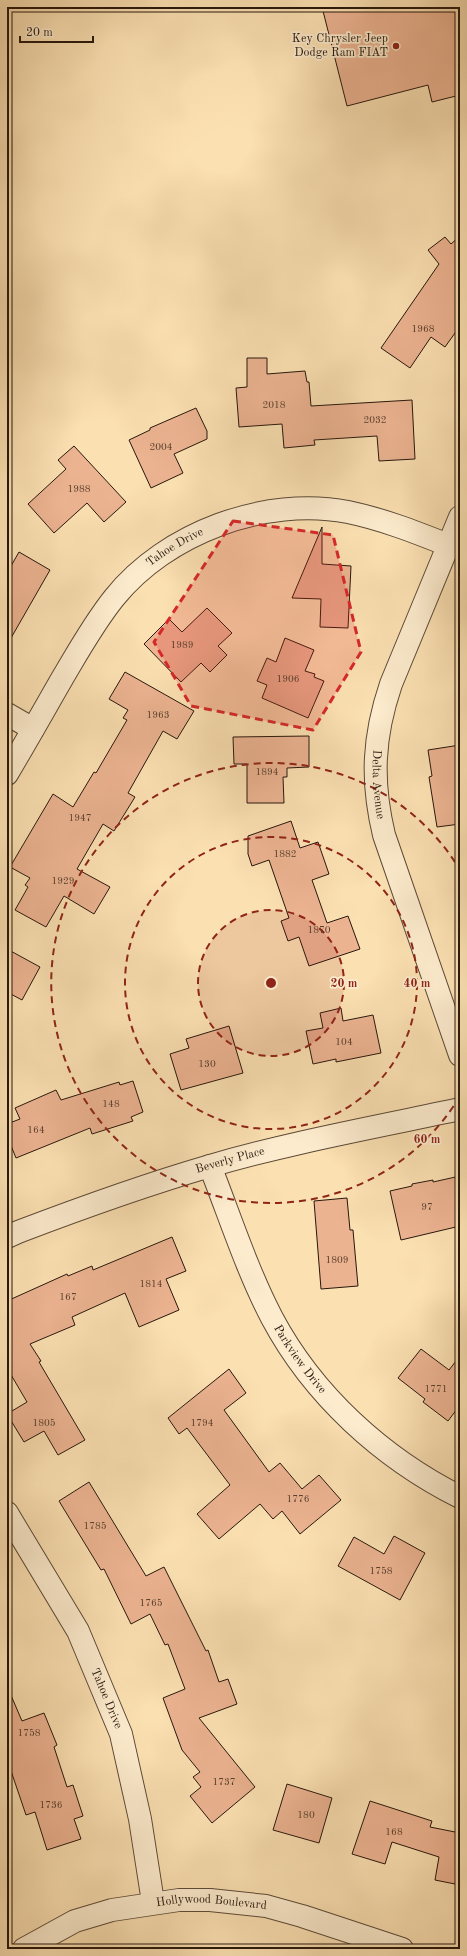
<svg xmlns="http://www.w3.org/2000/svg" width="467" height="1956" font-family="'Old Standard TT',serif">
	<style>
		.building { fill: #ecb391; stroke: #27170c }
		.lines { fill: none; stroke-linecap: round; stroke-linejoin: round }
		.street-casing { stroke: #5c4936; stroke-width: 24 }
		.street { stroke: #fcebcd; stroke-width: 22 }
		.marked { fill: #d62828; fill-opacity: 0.2; stroke: #d62828; stroke-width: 3; stroke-dasharray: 8 5; stroke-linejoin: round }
		.ring { fill: none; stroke: #8f2418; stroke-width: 2; stroke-dasharray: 7 5 }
		.poi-dot { fill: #8f2418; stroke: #fcebcd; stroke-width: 1.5 }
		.labels { text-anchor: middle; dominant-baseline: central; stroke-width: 3.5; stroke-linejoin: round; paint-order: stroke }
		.number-label { font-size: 10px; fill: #583e2d }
		.poi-label { font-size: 12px; fill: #27170c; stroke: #fcebcd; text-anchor: end }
		.street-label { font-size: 12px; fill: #27170c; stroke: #fcebcd }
		.centre { fill: #8f2418; stroke: #fcebcd; stroke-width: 2 }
		.ring-label { font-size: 12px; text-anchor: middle; font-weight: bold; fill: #8f2418; stroke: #fcebcd; stroke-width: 3.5; stroke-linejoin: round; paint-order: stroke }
	</style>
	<rect width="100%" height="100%" fill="#fbe0b2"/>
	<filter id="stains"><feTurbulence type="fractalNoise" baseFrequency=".005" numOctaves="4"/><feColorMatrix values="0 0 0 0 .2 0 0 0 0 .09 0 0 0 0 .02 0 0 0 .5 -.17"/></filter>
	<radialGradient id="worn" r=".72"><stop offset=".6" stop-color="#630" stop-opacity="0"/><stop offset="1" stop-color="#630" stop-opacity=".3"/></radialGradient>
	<path class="building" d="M322,7H460V95L432,102L428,85L347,106Z
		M460,236V326L445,347L431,337L410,368L381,348L439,264L428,250L445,237L451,244Z
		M247,358H267V374L305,371L307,382H309L311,406L412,400L415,459L379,461L377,436L314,440L315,445L284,448L282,424L239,427L236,388L247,387Z
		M196,408L207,431V439L174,454L183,473L151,488L129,440L150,430V428Z
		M74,446L126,502L104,522L87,503L54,533L28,504L66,469L58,460Z
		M322,527V564L351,566L348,628L320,627L321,599L292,598Z
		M19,552L50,570L7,645V573Z
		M207,608L232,633L218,646L227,655L210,672L201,663L181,682L144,644L169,619L182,632Z
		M285,638L314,650L305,671L315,674L314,677L324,681L308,718L262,698L267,685L257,681L267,658L276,662Z
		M125,672L194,711L177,739L163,731L128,793L135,797L114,831L103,824L77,869L110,887L94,914L64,896L46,927L15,910L28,887L25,885L30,878L10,867L53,794L73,807L94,772L96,773L127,720L123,718L128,710L109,699Z
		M309,736V767L287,768V777H283L284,803H247V764H234L233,737Z
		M460,745V824L437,827L429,777L432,776L428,750Z
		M291,821L300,848L318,842L329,874L312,880L327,923L348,916L360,949L309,966L299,937L288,941L281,921L289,918L269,860L252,866L248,854V836Z
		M7,949L40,967L22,1000L7,992Z
		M341,1008L343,1021L373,1015L381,1053L336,1062V1059L313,1064L306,1031L323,1028L320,1013Z
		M229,1026L243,1073L181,1090L170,1054L189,1048L186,1039Z
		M133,1081L143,1112L131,1117L133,1121L92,1134L90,1128L16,1158L7,1136V1124L20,1119L15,1108L56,1090L61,1100L119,1082L120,1085Z
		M460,1176V1226L401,1240L390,1191L412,1186V1184L433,1180V1182Z
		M347,1198L350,1230H353L358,1286L321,1289L314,1201Z
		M172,1237L186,1271L166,1279L179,1310L139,1327L125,1293L72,1317L75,1325L30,1344L41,1361L39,1362L85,1440L58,1455L44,1431L24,1442L7,1414L27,1402L7,1368V1301L67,1274L68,1276L92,1266L93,1270Z
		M421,1349L449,1370L460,1356V1405L448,1421L423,1402L425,1399L398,1378Z
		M229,1369L246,1393L224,1410L269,1472L280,1463L302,1489L319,1475L341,1500L300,1534L282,1511L273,1519L260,1504L219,1539L197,1514L230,1485L187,1428L179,1434L168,1418Z
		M89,1482L146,1576L164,1567L206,1651L208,1650L219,1682L228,1679L237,1704L199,1718L255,1787L212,1823L190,1796L201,1787L193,1777L200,1772L182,1750L163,1698L185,1689L168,1644L165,1645L150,1614L131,1624L104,1569L101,1570L59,1501Z
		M394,1536L425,1553L400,1600L338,1566L354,1537L384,1554Z
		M7,1686L22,1721L44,1713L57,1745L54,1747L67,1787L73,1785L83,1816L74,1819L81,1839L47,1850L35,1812L26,1815L7,1759Z
		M287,1784L332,1798L319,1843L273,1830Z
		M370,1801L432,1821L430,1827L460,1833V1885L435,1880L439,1857L392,1842L385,1864L352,1854Z"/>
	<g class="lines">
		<g class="street-casing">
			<g id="street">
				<path id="s1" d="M460,517L391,684C373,737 371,781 384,835L460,1055"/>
				<path d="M7,714L33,729"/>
				<path id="s2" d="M7,774C26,742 44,710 63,677C79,650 94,623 114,598C166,533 265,496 348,512C382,519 415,532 448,545"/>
				<path id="s3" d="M210,1166C230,1217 247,1270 272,1318C313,1395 382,1458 460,1497"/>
				<path id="s4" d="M7,1237L18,1232C81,1208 145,1185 210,1166C292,1142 376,1127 460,1109"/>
				<path id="s5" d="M7,1513L78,1631L121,1734L140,1819L153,1902"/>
				<path id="s6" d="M24,1949L75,1921L112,1910L179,1900H210L266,1906L302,1916L402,1949"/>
			</g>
		</g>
		<use href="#street" class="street"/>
	</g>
	<path class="marked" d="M233,521L333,535L361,652L313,730L191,706L154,642Z"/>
	<circle cx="271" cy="983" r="73" fill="#8f2418" fill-opacity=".12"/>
	<g class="ring">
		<circle cx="271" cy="983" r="73"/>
		<circle cx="271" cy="983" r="146"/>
		<path d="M460 1096A220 220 0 1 1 460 870"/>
	</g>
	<circle class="poi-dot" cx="396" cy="46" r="4"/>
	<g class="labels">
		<g class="number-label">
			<text x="423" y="329">1968</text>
			<text x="274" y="405">2018</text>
			<text x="375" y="420">2032</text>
			<text x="161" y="447">2004</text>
			<text x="79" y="489">1988</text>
			<text x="182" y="645">1989</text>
			<text x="288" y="679">1906</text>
			<text x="158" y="715">1963</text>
			<text x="267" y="772">1894</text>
			<text x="80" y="818">1947</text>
			<text x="285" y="854">1882</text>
			<text x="63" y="881">1929</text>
			<text x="319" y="930">1870</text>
			<text x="344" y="1042">104</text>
			<text x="207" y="1064">130</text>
			<text x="111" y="1104">148</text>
			<text x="36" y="1130">164</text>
			<text x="427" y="1207">97</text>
			<text x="337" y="1260">1809</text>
			<text x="151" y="1284">1814</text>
			<text x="68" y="1297">167</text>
			<text x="436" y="1389">1771</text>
			<text x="44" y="1423">1805</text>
			<text x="202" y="1423">1794</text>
			<text x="298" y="1499">1776</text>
			<text x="95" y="1526">1785</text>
			<text x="381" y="1571">1758</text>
			<text x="151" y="1603">1765</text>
			<text x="29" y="1733">1758</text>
			<text x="224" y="1782">1737</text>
			<text x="51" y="1805">1736</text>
			<text x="306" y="1815">180</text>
			<text x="394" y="1832">168</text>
		</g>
		<g class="poi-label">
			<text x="388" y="39">Key Chrysler Jeep<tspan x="388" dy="14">Dodge Ram FIAT</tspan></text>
		</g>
		<g class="street-label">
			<text stroke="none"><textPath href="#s2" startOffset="286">Tahoe Drive</textPath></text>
			<text stroke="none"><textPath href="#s1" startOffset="283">Delta Avenue</textPath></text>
			<text stroke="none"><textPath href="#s4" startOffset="236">Beverly Place</textPath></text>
			<text stroke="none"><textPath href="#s3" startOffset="214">Parkview Drive</textPath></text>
			<text stroke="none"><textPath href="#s5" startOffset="211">Tahoe Drive</textPath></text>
			<text stroke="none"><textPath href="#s6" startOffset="197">Hollywood Boulevard</textPath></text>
		</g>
	</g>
	<circle cx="271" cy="983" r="6" class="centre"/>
	<g class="ring-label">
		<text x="344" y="987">20 m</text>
		<text x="417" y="987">40 m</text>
		<text x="427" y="1143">60 m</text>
	</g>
	<rect width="467" height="1956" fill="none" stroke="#fbe0b2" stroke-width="24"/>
	<rect x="8" y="8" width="451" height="1940" fill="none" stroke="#27170c" stroke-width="2"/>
	<rect x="12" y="12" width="443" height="1932" fill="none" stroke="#27170c"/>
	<path d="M20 36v6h73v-6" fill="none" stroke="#27170c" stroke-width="2"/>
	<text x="26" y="36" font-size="12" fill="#27170c" stroke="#fcebcd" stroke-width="3" paint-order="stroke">20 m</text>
	<rect width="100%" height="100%" filter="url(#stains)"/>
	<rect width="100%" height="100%" fill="url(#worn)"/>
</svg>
